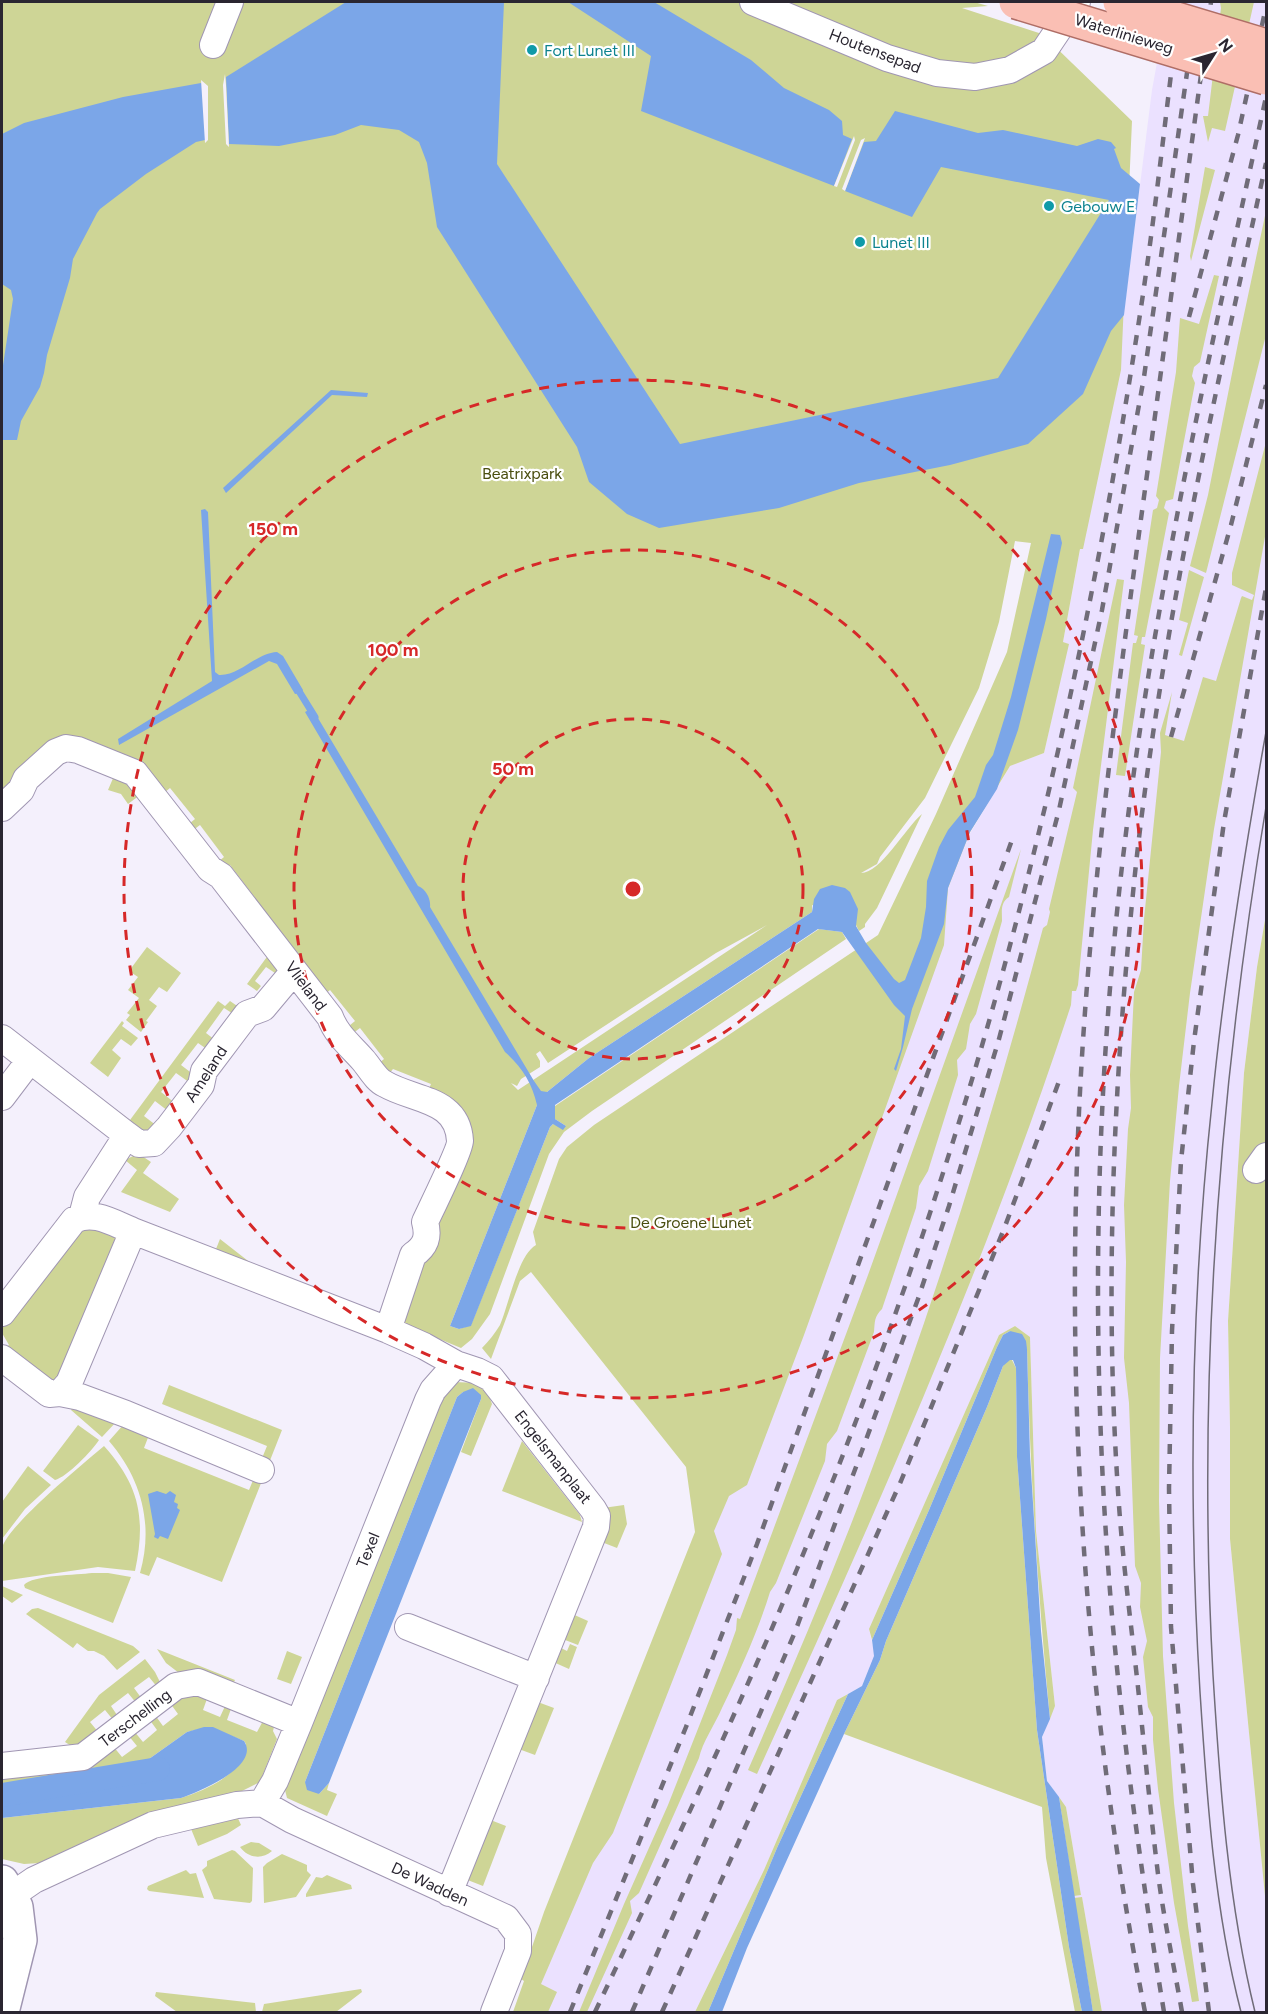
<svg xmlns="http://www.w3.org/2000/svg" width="1268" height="2014" font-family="Figtree,sans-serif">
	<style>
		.built { fill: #ebe1ff }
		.green { fill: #ced596; fill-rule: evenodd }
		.water { fill: #7ba6e8 }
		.pier { fill: #f4f0fc }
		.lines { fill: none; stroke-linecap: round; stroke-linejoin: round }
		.stream { stroke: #7ba6e8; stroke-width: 7 }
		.canal { stroke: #7ba6e8; stroke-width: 24 }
		.minor-casing { stroke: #a096b2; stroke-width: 28 }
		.tertiary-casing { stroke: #a096b2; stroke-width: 36 }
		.minor { stroke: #fff; stroke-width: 26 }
		.tertiary { stroke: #fff; stroke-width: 33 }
		.tram { stroke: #706c78; stroke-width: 1.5 }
		.rail { stroke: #706c78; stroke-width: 4.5; stroke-dasharray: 10 10; stroke-linecap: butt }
		.primary-bridge-casing { stroke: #af6e66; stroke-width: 36; stroke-linecap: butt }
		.primary-bridge { stroke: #fabfb4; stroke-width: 33 }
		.ring { fill: none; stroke: #d62828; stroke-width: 3; stroke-dasharray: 10 8 }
		.culture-dot { fill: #0f9aa8; stroke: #fff; stroke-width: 2 }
		.labels { text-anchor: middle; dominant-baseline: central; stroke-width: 4.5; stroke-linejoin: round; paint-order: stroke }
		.street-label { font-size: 16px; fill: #2a2631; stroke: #fff }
		.culture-label { font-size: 16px; fill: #0d838f; stroke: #fff; text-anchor: start }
		.park-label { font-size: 16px; fill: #4a4e0f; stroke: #fff }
		.centre { fill: #d62828; stroke: #fff; stroke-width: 3 }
		.ring-label { font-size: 18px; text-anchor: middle; font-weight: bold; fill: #d62828; stroke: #fff; stroke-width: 4.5; stroke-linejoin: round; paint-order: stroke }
	</style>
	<rect width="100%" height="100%" fill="#f4f0fc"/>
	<path class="built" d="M1168,2H1266V914L1257,967L1244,1073L1228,1321L1230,1427V1539L1266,1906V2012H1102L1082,1898H1074V1896L1081,1895L1066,1807L1047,1781L1042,1737L1055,1706L1036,1531L1030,1337L1015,1326L999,1335L869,1629L875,1656L862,1686L837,1700L764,1870L695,2012H513L945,915L948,888L966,840L1010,766L1044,753L1068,644L1063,642L1105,414L1115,383L1152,90Z"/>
	<path class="green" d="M2,2H974L988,6L962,8L1042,34L1132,121L1121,370L1083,549H1080L1063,642L1069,644L1044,753L1010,766L970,832L948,888L944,945L804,1335L747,1485L729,1496L714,1531L722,1554L613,1833L593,1863L541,1984L557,1992L548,2012H513L524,1981L521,1979L544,1912L695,1532L686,1467L531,1272L520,1281L491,1359L482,1348C489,1341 495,1333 500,1325C509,1304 518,1255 536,1245L533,1232L559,1159L567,1147L594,1125L878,935L936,814L1007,652L1031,543L1015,541L999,622L979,688L925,798L880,857L877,864L861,873C881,873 905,828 922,814L877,908L865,924V927L859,931L856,925L812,905V912L589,1058L547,1092L537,1105L450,1326L459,1329L471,1325L550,1127L553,1124L566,1126L555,1119V1106L819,929L842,932L846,939L592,1111L564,1132L549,1154L490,1314L472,1339L461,1348L401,1323L471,1139L428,1091L431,1084L393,1069L389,1074L378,1064L384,1059L360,1028L348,1037L344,1030L355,1021L330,990L324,995L299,966L303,960L273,922L264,921L250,902L255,898L230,865L224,870L218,862L224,857L200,825L188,834L184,828L195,819L170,788L164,793L141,767L61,735L2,798ZM767,925L518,1090L511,1083L517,1086L521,1079L540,1067V1061L536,1054L540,1051L548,1063L716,953Z
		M1220,2H1254L1225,131L1212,128L1208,142L1203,116H1208L1221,8Z
		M1205,167L1215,170L1191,261L1190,256Z
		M1266,211V335L1206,573L1190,566L1208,495L1239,338Z
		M1214,275L1219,276L1200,362L1194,367L1192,376L1195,383L1173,499L1166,501L1164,508L1169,513L1145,637H1142L1141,644L1145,645L1125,776L1116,775L1133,643H1136L1138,636L1134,635L1153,510L1157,508L1159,500L1156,496L1176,372L1180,318L1199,324Z
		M1266,442V531L1214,829L1190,993L1179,1086L1170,1181L1160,1358L1159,1501L1163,1656L1174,1803L1188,1926L1199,2001L1192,2002L1174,1903L1158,1789L1153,1740V1717L1148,1707L1143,1657L1147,1641L1140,1607L1141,1583L1135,1566L1129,1403L1124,1358L1126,1262L1124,1205L1128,1129L1131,1108L1130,1075L1134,992L1141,970L1144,919L1161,752L1160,733L1172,692L1165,735L1184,741L1203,677L1216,681L1241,598L1242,596L1252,600L1254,595L1232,585V573Z
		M1189,570L1204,577L1182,656L1179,655L1188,623L1179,620Z
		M1117,579L1124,580L1093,830L1078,985L1076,991H1072L1071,1005C985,1268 872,1521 757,1774L748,1770C789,1676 830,1581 866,1485C935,1302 993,1116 1043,928L1047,925L1050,912L1049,909L1077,792L1073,788Z
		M114,776L130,782L140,795L128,804L121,794L108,790Z
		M1021,849L1009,897C1000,903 1002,911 1002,921L976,1014L970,1024L966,1049L957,1060L958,1075L928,1171L919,1186L916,1208L882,1309C874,1317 875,1321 874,1332L837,1431L827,1444L825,1461L776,1583L770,1592C758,1631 740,1671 722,1708C715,1724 702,1743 699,1758L639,1893L630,1901L632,1913L587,2012H579L624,1904L668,1805L727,1655L736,1630L737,1618L740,1619L868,1275Z
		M1266,914V1906L1230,1539V1427L1228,1321L1244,1073L1257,967Z
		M147,947L181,973L167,992L159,987L149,1000L157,1006L146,1021L148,1022L141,1032L126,1020L130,1015L127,1013L139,998L128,990L138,977L129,971Z
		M272,950L281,961L278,975L266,967L255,981L261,986L257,991L247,984Z
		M218,1001L225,1006L230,1001L243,1010L238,1017L224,1008L206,1033L219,1043L211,1052L198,1043L181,1065L198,1078L193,1085L176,1073L161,1092L175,1103L168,1111L155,1101L144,1116L157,1126C142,1139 125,1119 112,1109L114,1108L130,1120Z
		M122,1021L124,1023L122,1026L138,1038L131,1046L121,1039L112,1050L121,1058L108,1077L90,1063Z
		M135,1155L142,1156L151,1162L143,1173L179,1199L170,1212L121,1192L137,1170L125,1160Z
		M83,1226L121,1235L99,1291L94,1289L56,1381H53L4,1348L9,1345L2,1333V1324Z
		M220,1239L252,1264L214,1254Z
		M1015,1326L1030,1337L1036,1531L1055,1706L1050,1719C1038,1595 1030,1472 1027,1349L1010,1331L1003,1335L997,1347L929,1510L872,1640L869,1629L999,1335Z
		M1007,1360H1012L1016,1368L1017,1457L1037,1730L1069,1947L1082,2012H1075L1046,1858L1042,1807L844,1734L880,1660L886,1641L987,1407L1003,1366Z
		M454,1382L479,1383L488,1393L492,1404L471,1456L461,1452L481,1399L463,1392L457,1397L305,1782L319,1794L329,1783L327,1790L337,1794L327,1816L287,1798L285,1790L282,1788L435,1402Z
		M169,1385L282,1430L222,1582L157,1557L149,1576L140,1573C154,1524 141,1478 109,1441L124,1424L149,1435L144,1448L249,1490L267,1446L162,1404Z
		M74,1405L117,1421L102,1437L71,1410Z
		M78,1425L99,1440C92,1451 67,1477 55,1480L43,1471Z
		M522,1441L580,1515L582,1522L502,1491Z
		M104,1446C140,1486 146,1519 135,1571L98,1567L2,1581C1,1571 0,1557 2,1548C7,1526 84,1463 104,1446Z
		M28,1466L51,1485L25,1509L2,1539V1502Z
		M624,1505L627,1524L617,1548L599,1541L603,1508Z
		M92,1573H108L131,1577L113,1623L25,1588L24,1585C32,1575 78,1575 92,1573Z
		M2,1586L23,1595L12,1603L2,1596Z
		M38,1608L133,1646L140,1652L117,1670L104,1656L94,1651H88L77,1643L73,1648L26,1614L32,1609Z
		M570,1613L588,1621L578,1645L560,1638Z
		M570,1644L577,1647L569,1669L551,1661L557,1646L567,1651Z
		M157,1649L235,1680L232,1686L190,1670L179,1673L166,1663Z
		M287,1651L302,1657L291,1684L277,1679Z
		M145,1659L155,1672L162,1686L158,1688L149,1677L134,1688L142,1699L137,1704L128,1693L111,1706L119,1718L114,1721L105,1710L90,1722L99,1733L76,1749L65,1742L99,1695Z
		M184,1693L208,1696L203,1710L220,1717L226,1704L232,1706L227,1720L257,1732L264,1719L274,1727L273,1731L277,1739L260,1782L232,1796L40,1863L24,1864L2,1859V1818L181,1798C206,1790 244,1774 246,1744L244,1741L209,1727L187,1732L118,1781L2,1795V1777L113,1746L122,1757L137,1746L128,1735L134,1731L143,1742L157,1730L149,1719L155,1715L163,1726L178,1714L170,1703Z
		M848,1694L777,1848L708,2012H695L764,1870L837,1700Z
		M535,1701L554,1708L535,1755L516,1748Z
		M1059,1797L1066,1807L1081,1895L1074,1896Z
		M236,1814L241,1825L227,1834L198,1846L189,1824Z
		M488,1819L506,1826L483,1886L465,1879Z
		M251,1842L259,1843L272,1851C262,1860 248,1858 240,1847Z
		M232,1850L235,1851L253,1868L252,1901L250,1903L214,1899L202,1870L207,1866V1861Z
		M282,1854L307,1865V1871L311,1875L296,1897L264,1903L263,1867L267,1863Z
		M186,1870L190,1874L196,1873L204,1898L149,1891L147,1889L148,1886Z
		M327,1875L351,1885L352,1889L306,1897V1894L316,1877L322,1878Z
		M1082,1897L1102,2012H1093L1074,1898Z
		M361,1989L362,1992L336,2012H262L264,2004Z
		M156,1992L255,2003L256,2012H177L155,1996Z"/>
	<path class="water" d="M346,2H504L497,164L680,444L998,378L1109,200L941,167L912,217L845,191L864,142L876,141L895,111L978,133L1003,130L1077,146L1098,139L1111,142L1116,148L1114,149L1121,168L1140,184L1124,315L1111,331L1083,394L1028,444L950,465L859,483L779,508L659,528L627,514L589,482L577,447L437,227L427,163L419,142L399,130L361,125L335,135L279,146L229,144L226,77Z
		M568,2H654L751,60L784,88L829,110L842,121L843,135L852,139L834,186L641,111L651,56Z
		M201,83L205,86V140L196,142L146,174L100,209L97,213L73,259L70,278L47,355L44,373L40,387L21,421L17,440H2V372L13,299L11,290L2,284V134L24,123L123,97Z
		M331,390L368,393L367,397L332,395L226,493L223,488Z
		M205,509L208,512L215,672L219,675C240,676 256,653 277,652L283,656L303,690L302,693L295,694L277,664L269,661L119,745L118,739L212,681L201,510Z
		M1051,534L1060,535L1062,543L1046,619L1018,730L997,789L970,832L948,888L944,924L912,1009L903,1047L896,1071L894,1069L901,1049L905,1016L894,1005L842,932L818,929L555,1105V1119L566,1126L563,1130L553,1124L550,1127L471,1326L459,1329L450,1326L537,1105C532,1083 522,1067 505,1052L305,712L312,708L418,886C426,889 431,899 430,907L534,1081L541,1091L547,1092L589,1058L812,912L814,899L820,889L832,885L845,888L850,892L858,909L856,926L866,943L894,979L899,983L905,980L921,938L926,907L927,881L939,847L948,830L975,797L986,765L993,755L1011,697Z
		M1010,1331L1022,1334L1026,1341L1027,1349L1030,1455L1041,1631L1050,1719L1042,1737L1047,1781L1059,1797L1093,2012H1082L1069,1947L1037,1730L1017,1457L1016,1368L1013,1360H1010L1003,1366L987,1407L886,1641L880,1660L844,1734L747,1948L722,2012H708L777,1848L848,1694L862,1686L874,1656L872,1640L929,1510L997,1347L1003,1335Z
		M473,1388L481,1395V1399L329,1783L319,1794L307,1790L305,1782L457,1397L463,1392Z
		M157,1491L166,1494L170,1491L176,1495L174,1502L178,1504L177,1508L180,1510L168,1539L160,1536L158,1539L154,1537L155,1534L148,1494Z
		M204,1727H213L244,1741C261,1766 199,1792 181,1798L2,1818V1795L118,1781L187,1732Z"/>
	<path class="pier" d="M225,74L226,85L229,147L226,144L223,85Z
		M201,80L208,86V140L205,143Z
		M854,136L855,140L837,187L834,186Z
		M865,138L845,191L842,189L861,140Z"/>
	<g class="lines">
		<path class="stream" d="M297,688L315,717"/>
		<path class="canal" d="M2,1795L158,1769"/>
		<g class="minor-casing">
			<path id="minor" d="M753,2L887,58L937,73L975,77L1010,70L1044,51L1077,2
				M213,45L230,2
				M2,808L21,790L26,779L56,752L66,748L78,750L135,773L210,869L221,876L330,1017C337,1036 351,1046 363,1060C370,1068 376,1080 385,1084C414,1101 458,1098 460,1141C460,1150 431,1209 425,1222C429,1237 426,1246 413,1255L388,1330
				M2,1038L127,1135
				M2,1097L30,1060
				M1256,1170L1266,1156
				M82,1216L87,1197L127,1135L139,1144L154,1143L169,1127L201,1085L204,1071L247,1014L263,1008L294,971
				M133,1231L388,1330L424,1346L456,1364L477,1371L491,1378L593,1509L597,1516L596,1527L449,1893
				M2,1313L74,1220C94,1210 113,1223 133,1231L69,1383L60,1393L49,1394L2,1358
				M60,1393L80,1397L126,1414L261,1470
				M408,1627L536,1678
				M2,1766L83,1757L176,1686L198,1682L299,1723
				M262,1803L275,1781L299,1723L428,1400L433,1390L456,1364
				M262,1803L292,1820L506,1918L518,1934V1951L494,2012
				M2,1902L34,1880L153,1825L237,1805L262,1803"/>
		</g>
		<g class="tertiary-casing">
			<path id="tertiary" d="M2,1882L16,1907L20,1940L2,2012"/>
		</g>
		<use href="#minor" class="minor"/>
		<use href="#tertiary" class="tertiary"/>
		<path class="tram" d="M1241,2012C1214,1908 1207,1799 1200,1692C1188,1496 1191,1299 1212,1103C1224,979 1244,855 1266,732
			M1255,2012C1228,1902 1220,1788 1213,1675C1197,1384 1218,1094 1266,807"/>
		<path class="rail" d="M1189,317L1238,135L1266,7
			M1171,737L1231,525L1266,385
			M570,2012L686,1727L757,1544L1012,840
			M595,2012C664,1866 735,1719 797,1569C874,1384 941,1193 995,1000C1057,779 1103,554 1138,327C1155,219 1166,110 1180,2
			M632,2012L795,1632L918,1299L949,1206L999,1039L1059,810L1102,610L1144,377L1197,2
			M662,2012L901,1481L1004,1229L1061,1076
			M1145,2012C1087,1717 1065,1413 1079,1112C1088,916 1114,720 1140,526C1164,351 1187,176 1211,2
			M1164,2012C1143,1885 1125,1756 1113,1627C1090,1366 1093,1101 1125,841C1155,590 1212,344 1266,97
			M1182,2012C1174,1966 1164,1920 1158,1874C1150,1809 1144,1743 1137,1678C1130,1616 1122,1554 1118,1491C1104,1283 1114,1072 1136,864C1162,629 1215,394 1266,163
			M1209,2012L1193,1884L1171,1627L1169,1488L1172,1331L1181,1161L1194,1041L1224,822L1266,588"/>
		<g class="primary-bridge-casing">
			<path id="primary-bridge" d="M1016,2L1266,78
				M1120,2L1266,46"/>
		</g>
		<use href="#primary-bridge" class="primary-bridge"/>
	</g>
	<g class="ring">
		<circle cx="633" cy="889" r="170"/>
		<circle cx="633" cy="889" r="339"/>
		<circle cx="633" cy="889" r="509"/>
	</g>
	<g class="culture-dot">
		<circle cx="532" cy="50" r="6"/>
		<circle cx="1049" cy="206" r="6"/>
		<circle cx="860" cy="242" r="6"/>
	</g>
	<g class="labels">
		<g class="street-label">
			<text transform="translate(1124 34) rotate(17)">Waterlinieweg</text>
			<text transform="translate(875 51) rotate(21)">Houtensepad</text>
			<text transform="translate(306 986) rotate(53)">Vlieland</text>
			<text transform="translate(206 1074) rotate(-57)">Ameland</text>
			<text transform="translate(553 1457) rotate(52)">Engelsmanplaat</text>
			<text transform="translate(368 1550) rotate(-68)">Texel</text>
			<text transform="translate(135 1718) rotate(-37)">Terschelling</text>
			<text transform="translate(430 1884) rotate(25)">De Wadden</text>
		</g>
		<g class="culture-label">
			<text x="544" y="50">Fort Lunet III</text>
			<text x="1061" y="206">Gebouw E</text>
			<text x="872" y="242">Lunet III</text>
		</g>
		<g class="park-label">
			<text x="522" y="473">Beatrixpark</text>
			<text x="691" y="1222">De Groene Lunet</text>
		</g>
	</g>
	<circle cx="633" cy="889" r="9" class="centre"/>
	<g class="ring-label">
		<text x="273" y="535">150 m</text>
		<text x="393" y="656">100 m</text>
		<text x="513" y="775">50 m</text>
	</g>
	<rect width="1268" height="2014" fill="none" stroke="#2a2631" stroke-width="6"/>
	<g transform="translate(1214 54) rotate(53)" stroke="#ffffff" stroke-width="4.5" paint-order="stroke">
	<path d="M0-4.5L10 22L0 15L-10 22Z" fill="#2a2631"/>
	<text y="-9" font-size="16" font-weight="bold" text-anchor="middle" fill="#2a2631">N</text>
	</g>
</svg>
